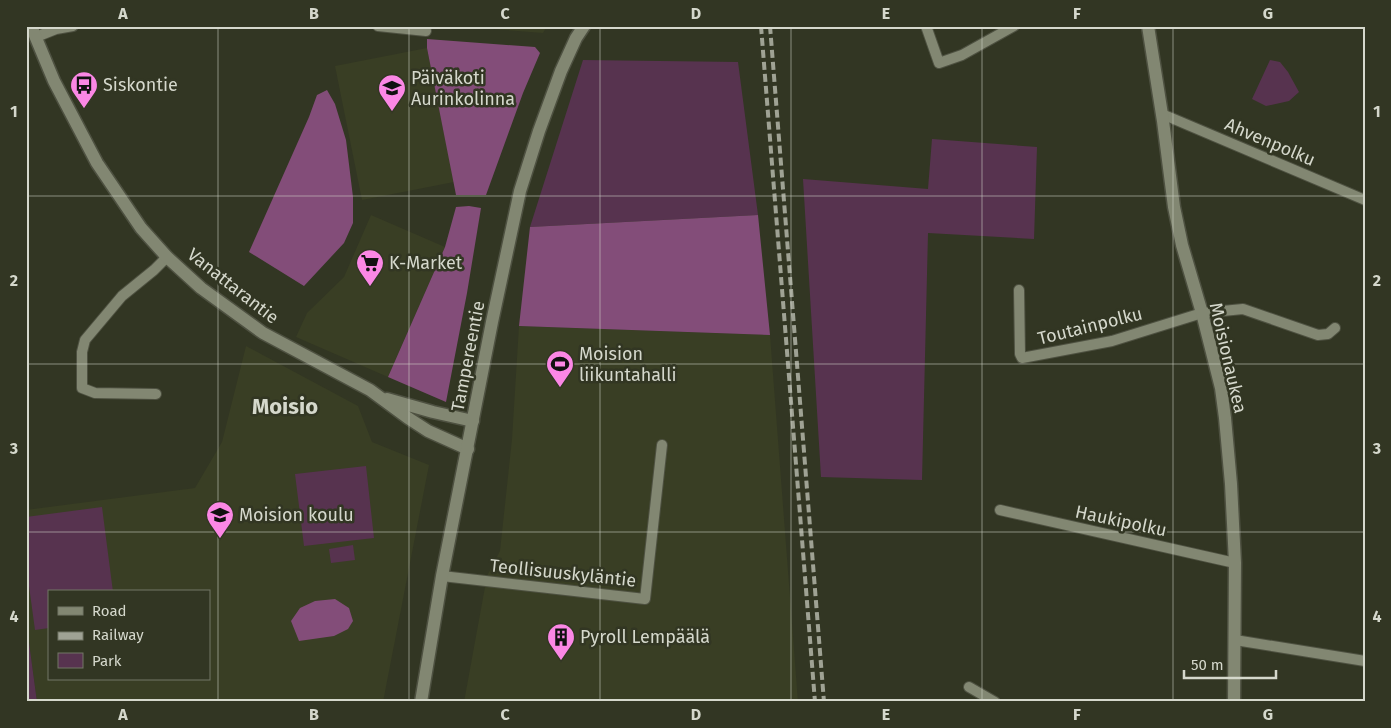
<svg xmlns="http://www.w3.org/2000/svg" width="1391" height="728" font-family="'Fira Sans',sans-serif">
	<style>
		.built { fill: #393e24; fill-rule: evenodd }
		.green { fill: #57334f }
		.forest { fill: #834d79 }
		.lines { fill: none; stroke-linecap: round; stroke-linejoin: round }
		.minor-casing { stroke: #4e5141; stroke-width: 12 }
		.tertiary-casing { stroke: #4e5141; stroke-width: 15 }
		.secondary-casing { stroke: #4e5141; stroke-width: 15 }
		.minor { stroke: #828772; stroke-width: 10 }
		.tertiary { stroke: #828772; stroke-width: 12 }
		.secondary { stroke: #828772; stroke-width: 12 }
		.rail { stroke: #9fa294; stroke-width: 4; stroke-dasharray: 8 4; stroke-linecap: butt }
		.grid { fill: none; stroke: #d5d8cc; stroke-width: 1; stroke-opacity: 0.55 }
		.labels { text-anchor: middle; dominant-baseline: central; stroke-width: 5; stroke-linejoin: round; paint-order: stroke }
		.poi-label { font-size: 18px; fill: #d5d8cc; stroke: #323623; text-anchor: start }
		.street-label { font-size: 18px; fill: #d5d8cc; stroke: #323623 }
		.district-label { font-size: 22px; font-weight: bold; fill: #d5d8cc; stroke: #323623 }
		.neatline { fill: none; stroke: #d5d8cc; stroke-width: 2 }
		.grid-label { font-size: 16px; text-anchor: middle; font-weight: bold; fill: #d5d8cc }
	</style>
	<rect width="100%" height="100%" fill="#323623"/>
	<path class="built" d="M456,26H547L543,33Z
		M427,48L454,182L362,200L335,66Z
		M371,215L445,247L388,377L296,337L307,313L344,277Z
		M519,326L770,335L798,702H464L487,576L500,551L512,439Z
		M246,346L358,406L372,442L429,465L383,702H117V701L37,702L26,620V510L195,488L222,442ZM49,592H209V679H49Z"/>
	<path class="green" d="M583,60L738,62L758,215L530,227Z
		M1270,60L1280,62L1288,72L1299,92L1289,101L1266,106L1252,99Z
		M932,139L1037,147L1034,239L928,233L922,480L821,477L803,179L928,189Z
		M366,466L374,538L304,546L295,474Z
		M102,507L113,592H49V628L35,630L26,564V517Z
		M353,545L355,560L331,563L329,549Z
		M26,620L37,702H26Z"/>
	<path class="forest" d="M427,39L535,47L540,53L523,93L486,195H456L427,48Z
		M327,90L335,104L346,140L353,197V223L344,243L304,286L249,252L309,117L317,95Z
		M469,206L481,208L467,293L446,402L388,377L445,247L456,207Z
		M758,215L770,335L519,326L530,227Z
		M335,599L349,608L353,621L348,629L334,636L299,641L291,621L300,608L315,601Z"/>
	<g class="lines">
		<g class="minor-casing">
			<path id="minor" d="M378,26L426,31
				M926,26L939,63L962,55L1014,26
				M36,37L56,29L73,26
				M1162,114L1365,200
				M1019,290L1020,354L1022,358L1112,341L1202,313L1243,309L1318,335L1328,334L1335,328
				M156,394L95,393L82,388V352L85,340L122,296L154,270L167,257
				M1000,510L1235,563
				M442,576L645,599L662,445
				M1235,640L1365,661
				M969,687L995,702"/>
		</g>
		<g class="tertiary-casing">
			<path id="tertiary" d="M31,26L54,81L97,163L141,228L167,257L201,288L263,333L370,390L408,418L428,431L468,449
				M1148,26L1163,121L1174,207L1182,245L1202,313L1221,388L1225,418L1231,484L1235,563L1234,702
				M387,399L433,412L473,421"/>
		</g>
		<g class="secondary-casing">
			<path id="secondary" d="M421,702L442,576L492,322L520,191L539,131L561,71L576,38L584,26"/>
		</g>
		<use href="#minor" class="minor"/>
		<use href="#tertiary" class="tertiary"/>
		<use href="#secondary" class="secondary"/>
		<path class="rail" d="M761,26L815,702
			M770,26L824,702"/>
	</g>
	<path class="grid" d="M218,26V702M409,26V702M600,26V702M791,26V702M982,26V702M1173,26V702M26,196H1365M26,364H1365M26,532H1365"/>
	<defs>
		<g id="bus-pin" transform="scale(1.4375)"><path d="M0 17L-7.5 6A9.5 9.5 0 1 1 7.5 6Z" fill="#fb87e5" stroke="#323623"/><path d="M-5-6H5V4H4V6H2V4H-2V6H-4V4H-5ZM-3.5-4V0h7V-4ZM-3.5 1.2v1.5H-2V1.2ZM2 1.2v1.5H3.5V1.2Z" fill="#111"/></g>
		<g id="school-pin" transform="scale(1.4375)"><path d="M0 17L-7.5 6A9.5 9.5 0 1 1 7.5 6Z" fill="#fb87e5" stroke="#323623"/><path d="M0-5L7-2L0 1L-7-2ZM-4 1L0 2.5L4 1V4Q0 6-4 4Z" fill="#111"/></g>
		<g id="supermarket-pin" transform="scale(1.4375)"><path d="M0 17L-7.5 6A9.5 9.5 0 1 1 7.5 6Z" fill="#fb87e5" stroke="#323623"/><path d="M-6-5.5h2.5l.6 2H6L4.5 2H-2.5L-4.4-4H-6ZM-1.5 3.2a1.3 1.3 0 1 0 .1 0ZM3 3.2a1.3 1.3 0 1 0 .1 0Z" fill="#111"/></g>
		<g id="stadium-pin" transform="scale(1.4375)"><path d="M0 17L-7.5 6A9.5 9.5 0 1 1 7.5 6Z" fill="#fb87e5" stroke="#323623"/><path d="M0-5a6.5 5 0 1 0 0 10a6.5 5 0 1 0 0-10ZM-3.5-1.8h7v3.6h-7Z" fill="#111"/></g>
		<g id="building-pin" transform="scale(1.4375)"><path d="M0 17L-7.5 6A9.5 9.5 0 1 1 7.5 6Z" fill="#fb87e5" stroke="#323623"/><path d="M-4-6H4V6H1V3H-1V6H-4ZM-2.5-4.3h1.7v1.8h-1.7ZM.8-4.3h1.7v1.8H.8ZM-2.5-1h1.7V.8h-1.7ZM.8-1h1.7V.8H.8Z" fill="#111"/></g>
	</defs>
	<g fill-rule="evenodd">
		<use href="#bus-pin" x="84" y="85"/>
		<use href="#school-pin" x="392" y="88"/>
		<use href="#supermarket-pin" x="370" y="263"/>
		<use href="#stadium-pin" x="560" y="364"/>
		<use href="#school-pin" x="220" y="515"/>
		<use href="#building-pin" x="561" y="637"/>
	</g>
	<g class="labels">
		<g class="poi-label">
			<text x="411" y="78">Päiväkoti<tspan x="411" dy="21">Aurinkolinna</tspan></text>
			<text x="103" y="85">Siskontie</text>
			<text x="389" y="263">K-Market</text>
			<text x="579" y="354">Moision<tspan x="579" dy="21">liikuntahalli</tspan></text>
			<text x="239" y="515">Moision koulu</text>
			<text x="580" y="637">Pyroll Lempäälä</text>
		</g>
		<g class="street-label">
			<text transform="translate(1270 142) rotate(23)">Ahvenpolku</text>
			<text transform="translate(233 286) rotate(38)">Vanattarantie</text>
			<text transform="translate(1090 326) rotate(-14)">Toutainpolku</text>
			<text transform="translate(468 356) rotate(-79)">Tampereentie</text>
			<text transform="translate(1228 358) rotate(77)">Moisionaukea</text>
			<text transform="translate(1121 521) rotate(12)">Haukipolku</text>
			<text transform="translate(563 573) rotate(6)">Teollisuuskyläntie</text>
		</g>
		<g class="district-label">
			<text x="285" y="406">Moisio</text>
		</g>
	</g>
	<rect width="1391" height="728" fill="none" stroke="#323623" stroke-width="55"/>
	<rect x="48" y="590" width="162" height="90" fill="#323623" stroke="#737767"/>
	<rect x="58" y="607" width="25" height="8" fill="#828772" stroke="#737767"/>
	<text x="92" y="616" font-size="15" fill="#d5d8cc">Road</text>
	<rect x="58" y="632" width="25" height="8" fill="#9fa294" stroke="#737767"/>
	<text x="92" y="640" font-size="15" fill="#d5d8cc">Railway</text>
	<rect x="58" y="653" width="25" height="15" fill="#57334f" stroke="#737767"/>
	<text x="92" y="666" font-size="15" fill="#d5d8cc">Park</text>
	<path d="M1184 670v8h92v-8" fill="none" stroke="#d5d8cc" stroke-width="2.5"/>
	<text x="1191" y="670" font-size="15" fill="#d5d8cc" stroke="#323623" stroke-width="4" paint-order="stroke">50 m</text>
	<rect x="28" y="28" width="1336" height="672" class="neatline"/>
	<g class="grid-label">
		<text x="123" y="19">A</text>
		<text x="314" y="19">B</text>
		<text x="505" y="19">C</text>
		<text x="696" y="19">D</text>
		<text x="886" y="19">E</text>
		<text x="1077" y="19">F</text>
		<text x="1268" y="19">G</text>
		<text x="14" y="117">1</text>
		<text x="1377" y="117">1</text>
		<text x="14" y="286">2</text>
		<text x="1377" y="286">2</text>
		<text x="14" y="454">3</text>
		<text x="1377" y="454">3</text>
		<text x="14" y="622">4</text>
		<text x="1377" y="622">4</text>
		<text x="123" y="720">A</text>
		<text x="314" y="720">B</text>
		<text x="505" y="720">C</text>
		<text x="696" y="720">D</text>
		<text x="886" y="720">E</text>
		<text x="1077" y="720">F</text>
		<text x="1268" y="720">G</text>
	</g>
</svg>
